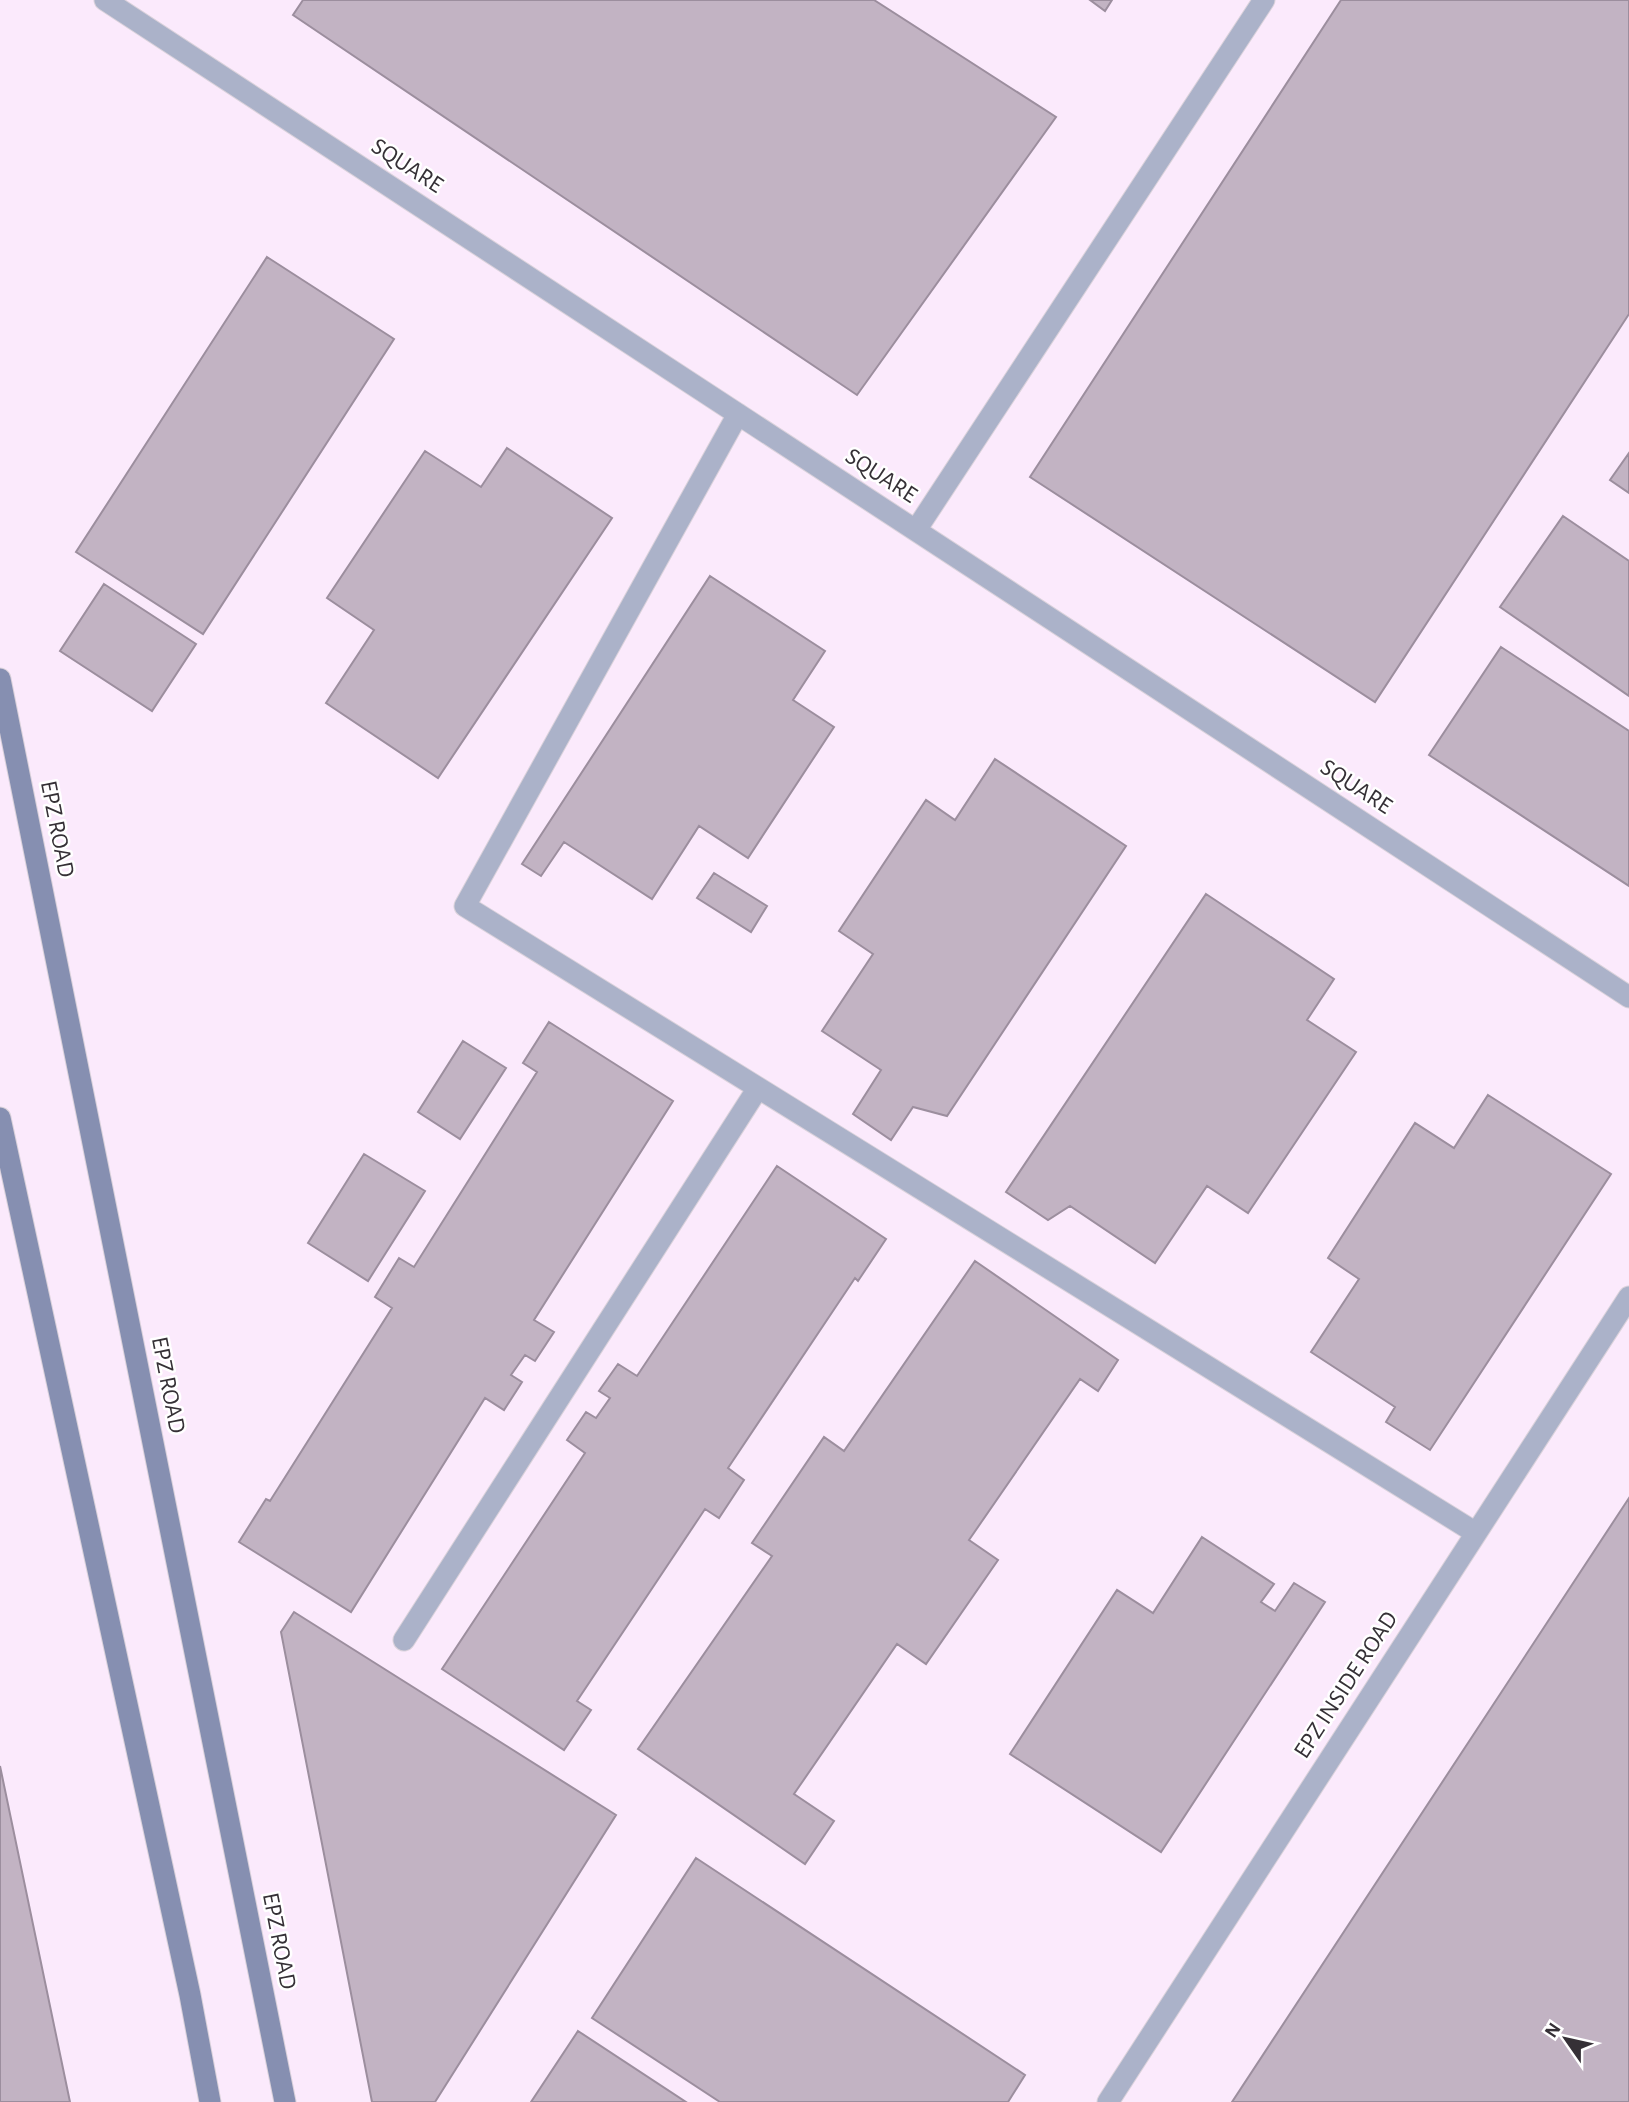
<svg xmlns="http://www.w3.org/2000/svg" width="1629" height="2102" font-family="'Alegreya Sans',sans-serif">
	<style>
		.built { fill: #fbeafc }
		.building { fill: #c2b3c3; stroke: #9c8e9e; stroke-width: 2 }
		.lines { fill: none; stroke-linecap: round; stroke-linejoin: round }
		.lane-casing { stroke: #dad2db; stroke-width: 23 }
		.secondary-casing { stroke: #dad2db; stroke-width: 23 }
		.lane { stroke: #abb2c9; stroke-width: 21 }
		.secondary { stroke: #868fb1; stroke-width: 21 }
		.labels { text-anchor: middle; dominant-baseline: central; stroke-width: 5; stroke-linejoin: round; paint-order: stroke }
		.street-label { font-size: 24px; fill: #353036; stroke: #fff }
	</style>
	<rect width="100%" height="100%" fill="#fef5ff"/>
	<path class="built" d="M0,0H1629V2102H0Z"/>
	<path class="building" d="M303,0H874L1056,117L857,395L293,15Z
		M1090,0H1112L1105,11Z
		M1341,0H1629V314L1375,702L1030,477Z
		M267,257L394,339L203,634L76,552Z
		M507,448L612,518L438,778L326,703L374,630L327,598L425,451L481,487Z
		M1629,453V493L1610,480Z
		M1563,516L1629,561V696L1500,607Z
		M710,576L825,651L793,700L834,727L748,858L699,826L652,899L564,842L541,876L522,864Z
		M104,584L196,644L152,711L60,651Z
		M1501,647L1629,731V886L1429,755Z
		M995,759L1126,846L947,1116L913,1107L891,1140L853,1114L881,1070L822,1031L873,954L839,931L926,800L955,820Z
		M714,873L767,906L751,932L697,898Z
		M1206,894L1334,979L1307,1020L1356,1052L1248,1213L1207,1186L1155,1263L1070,1206L1048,1220L1006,1192Z
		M549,1022L673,1101L534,1320L554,1332L535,1361L525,1355L511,1375L522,1382L504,1410L485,1398L351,1612L239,1542L266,1499L270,1501L392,1308L375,1297L399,1258L414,1267L537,1072L523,1063Z
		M463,1041L506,1068L460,1139L418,1112Z
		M1488,1095L1611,1174L1430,1450L1386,1422L1395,1407L1311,1352L1359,1279L1328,1258L1415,1123L1454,1148Z
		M364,1154L425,1191L368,1281L308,1243Z
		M777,1166L886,1239L858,1281L855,1278L728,1468L744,1480L719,1518L705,1509L577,1701L591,1710L564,1750L442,1669L585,1453L567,1440L586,1412L596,1418L610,1398L599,1391L618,1364L637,1376Z
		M975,1261L1118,1360L1098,1391L1080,1379L969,1540L998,1560L926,1664L897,1644L794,1794L834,1821L805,1864L638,1749L772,1556L752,1543L824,1437L844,1451Z
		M1629,1498V2102H1232Z
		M1202,1537L1274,1584L1261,1602L1275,1611L1294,1583L1325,1602L1161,1852L1010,1754L1117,1590L1153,1613Z
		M294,1612L616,1815L435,2102H372L281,1632Z
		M0,1766L70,2102H0Z
		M696,1858L1025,2075L1008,2102H720L592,2018Z
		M578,2031L686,2102H531Z"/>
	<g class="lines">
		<g class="lane-casing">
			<path id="lane" d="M105,0L1629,997
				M738,414L465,906L1476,1533
				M916,530L1264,0
				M404,1640L758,1088
				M1108,2102L1629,1297"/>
		</g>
		<g class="secondary-casing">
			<path id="secondary" d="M0,679L285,2102
				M0,1118L190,1995L210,2102"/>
		</g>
		<use href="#lane" class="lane"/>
		<use href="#secondary" class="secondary"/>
	</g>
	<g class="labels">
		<g class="street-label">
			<text transform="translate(407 166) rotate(33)">SQUARE</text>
			<text transform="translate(881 476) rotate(33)">SQUARE</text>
			<text transform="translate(1356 787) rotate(33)">SQUARE</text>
			<text transform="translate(57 829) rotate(79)">EPZ ROAD</text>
			<text transform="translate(168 1385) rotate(79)">EPZ ROAD</text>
			<text transform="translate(1346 1685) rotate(-57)">EPZ INSIDE ROAD</text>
			<text transform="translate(279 1941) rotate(79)">EPZ ROAD</text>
		</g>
	</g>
	<g transform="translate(1566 2039) rotate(304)" stroke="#ffffff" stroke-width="5" paint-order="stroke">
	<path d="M0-5L12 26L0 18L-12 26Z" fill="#353036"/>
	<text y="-10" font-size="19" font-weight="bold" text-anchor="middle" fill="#353036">N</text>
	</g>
</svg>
